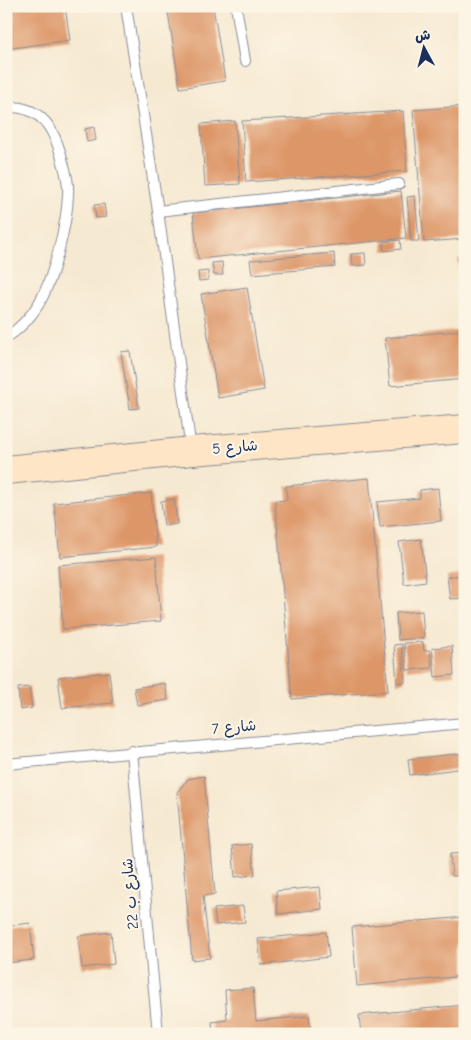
<svg xmlns="http://www.w3.org/2000/svg" width="471" height="1040" font-family="'Comic Neue','Playpen Sans Arabic',sans-serif">
	<style>
		.building { fill: #dd9668 }
		.lines { fill: none; stroke-linecap: round; stroke-linejoin: round }
		.lane-casing { stroke: #888c98; stroke-width: 12 }
		.secondary-casing { stroke: #888c98; stroke-width: 30 }
		.lane { stroke: #fff; stroke-width: 10 }
		.secondary { stroke: #fee5c5; stroke-width: 28 }
		.labels { text-anchor: middle; dominant-baseline: central; stroke-width: 4.5; stroke-linejoin: round; paint-order: stroke }
		.street-label { font-size: 15px; fill: #1b2f5e; stroke: #fcf5e5 }
	</style>
	<rect width="100%" height="100%" fill="#fcf5e5"/>
	<filter id="ink" filterUnits="userSpaceOnUse"><feTurbulence type="fractalNoise" baseFrequency=".02" numOctaves="2"/><feDisplacementMap in="SourceGraphic" scale="10" xChannelSelector="R" yChannelSelector="G"/><feConvolveMatrix kernelMatrix="1 2 1 2 8 2 1 2 1" color-interpolation-filters="sRGB"/></filter>
	<filter id="wash" filterUnits="userSpaceOnUse"><feTurbulence type="fractalNoise" baseFrequency=".0096" numOctaves="4" result="noise"/><feDisplacementMap in="SourceGraphic" scale="20" xChannelSelector="R" yChannelSelector="G"/><feGaussianBlur stdDeviation="1.12" result="paint"/><feColorMatrix in="noise" values="0 0 0 0 0 0 0 0 0 0 0 0 0 0 0 0 0 1.4 0 .05"/><feComposite in="paint" operator="in"/></filter>
	<g filter="url(#wash)">
		<rect width="100%" height="100%" fill="#f6e9d1"/>
		<g id="blocks">
			<path class="building" d="M6,6H65L70,40L6,49Z
				M167,6H213L225,81L180,88Z
				M465,106V239L424,242L413,110Z
				M403,111L407,171L246,182L242,121Z
				M235,121L240,184L205,186L201,124Z
				M94,127L96,140L87,142L85,129Z
				M401,191L406,238L198,259L193,213Z
				M415,196L419,241H411L407,197Z
				M104,204L106,217L96,218L94,205Z
				M400,240L401,249L384,251L383,242Z
				M334,253L335,267L252,274L250,260Z
				M365,253L366,265L352,266L351,254Z
				M465,258V308H463L458,259Z
				M222,262L223,275H214L212,263Z
				M208,271V280L199,281L198,272Z
				M247,287L264,390L218,398L201,294Z
				M465,330V379L390,386L385,338Z
				M130,351L139,408L130,409L121,352Z
				M369,478L388,691L292,699L275,501L287,500L286,486Z
				M438,488L441,521L380,527L377,502L420,498V490Z
				M151,493L156,547L60,557L54,503Z
				M174,499L177,524L164,526L161,501Z
				M421,539L426,581L404,584L399,542Z
				M156,557L161,621L63,629L58,565Z
				M460,575L463,598L450,599L447,577Z
				M422,611L424,638L398,640L396,613Z
				M423,642L424,651L430,650L432,668L407,670L404,643Z
				M402,644L405,682L397,683L394,645Z
				M452,646L454,675L435,677L432,648Z
				M109,672L113,703L62,708L58,677Z
				M165,683L168,700L137,705L134,688Z
				M29,687L32,708L20,710L18,688Z
				M465,753V768L410,775L408,759Z
				M204,776L215,894L203,896L210,958L192,960L177,792L188,779Z
				M251,844L255,875L235,877L232,846Z
				M465,853V875L452,876L450,854Z
				M320,887L322,909L278,914L276,891Z
				M243,906L245,922L216,925L214,909Z
				M465,917V976L357,986L352,927Z
				M30,923L34,960L6,963V926Z
				M111,932L114,964L82,968L78,936Z
				M326,932L329,957L261,965L258,939Z
				M253,988L256,1021L309,1016L311,1034H213L212,1022L227,1020L225,990Z
				M465,1005V1034H361L359,1015Z"/>
		</g>
	</g>
	<g filter="url(#ink)">
		<use href="#blocks" fill-opacity="0" stroke="#888c98" stroke-width="1"/>
		<g class="lines">
			<g class="lane-casing">
				<path id="lane" d="M126,6L158,211L191,450
					M236,6L245,61
					M6,107C43,105 55,131 63,162C66,173 69,183 68,195C67,224 53,281 38,305C30,318 19,329 6,338
					M158,211L399,184
					M132,751L158,1034
					M6,764L465,723"/>
			</g>
			<g class="secondary-casing">
				<path id="secondary" d="M6,470L192,451L465,429"/>
			</g>
			<use href="#lane" class="lane"/>
			<use href="#secondary" class="secondary"/>
		</g>
	</g>
	<g class="labels">
		<g class="street-label">
			<text transform="translate(235 447) rotate(-5)">شارع 5</text>
			<text transform="translate(234 727) rotate(-5)">شارع 7</text>
			<text transform="translate(130 894) rotate(-95)">شارع ب 22</text>
		</g>
	</g>
	<rect width="471" height="1040" fill="none" stroke="#fcf5e5" stroke-width="25"/>
	<g transform="translate(424 48) rotate(353)" stroke="#fcf5e5" stroke-width="4" paint-order="stroke">
	<path d="M0-4L9 19L0 12L-9 19Z" fill="#1b2f5e"/>
	<text y="-8" font-size="14" font-weight="bold" text-anchor="middle" fill="#1b2f5e">ش</text>
	</g>
</svg>
